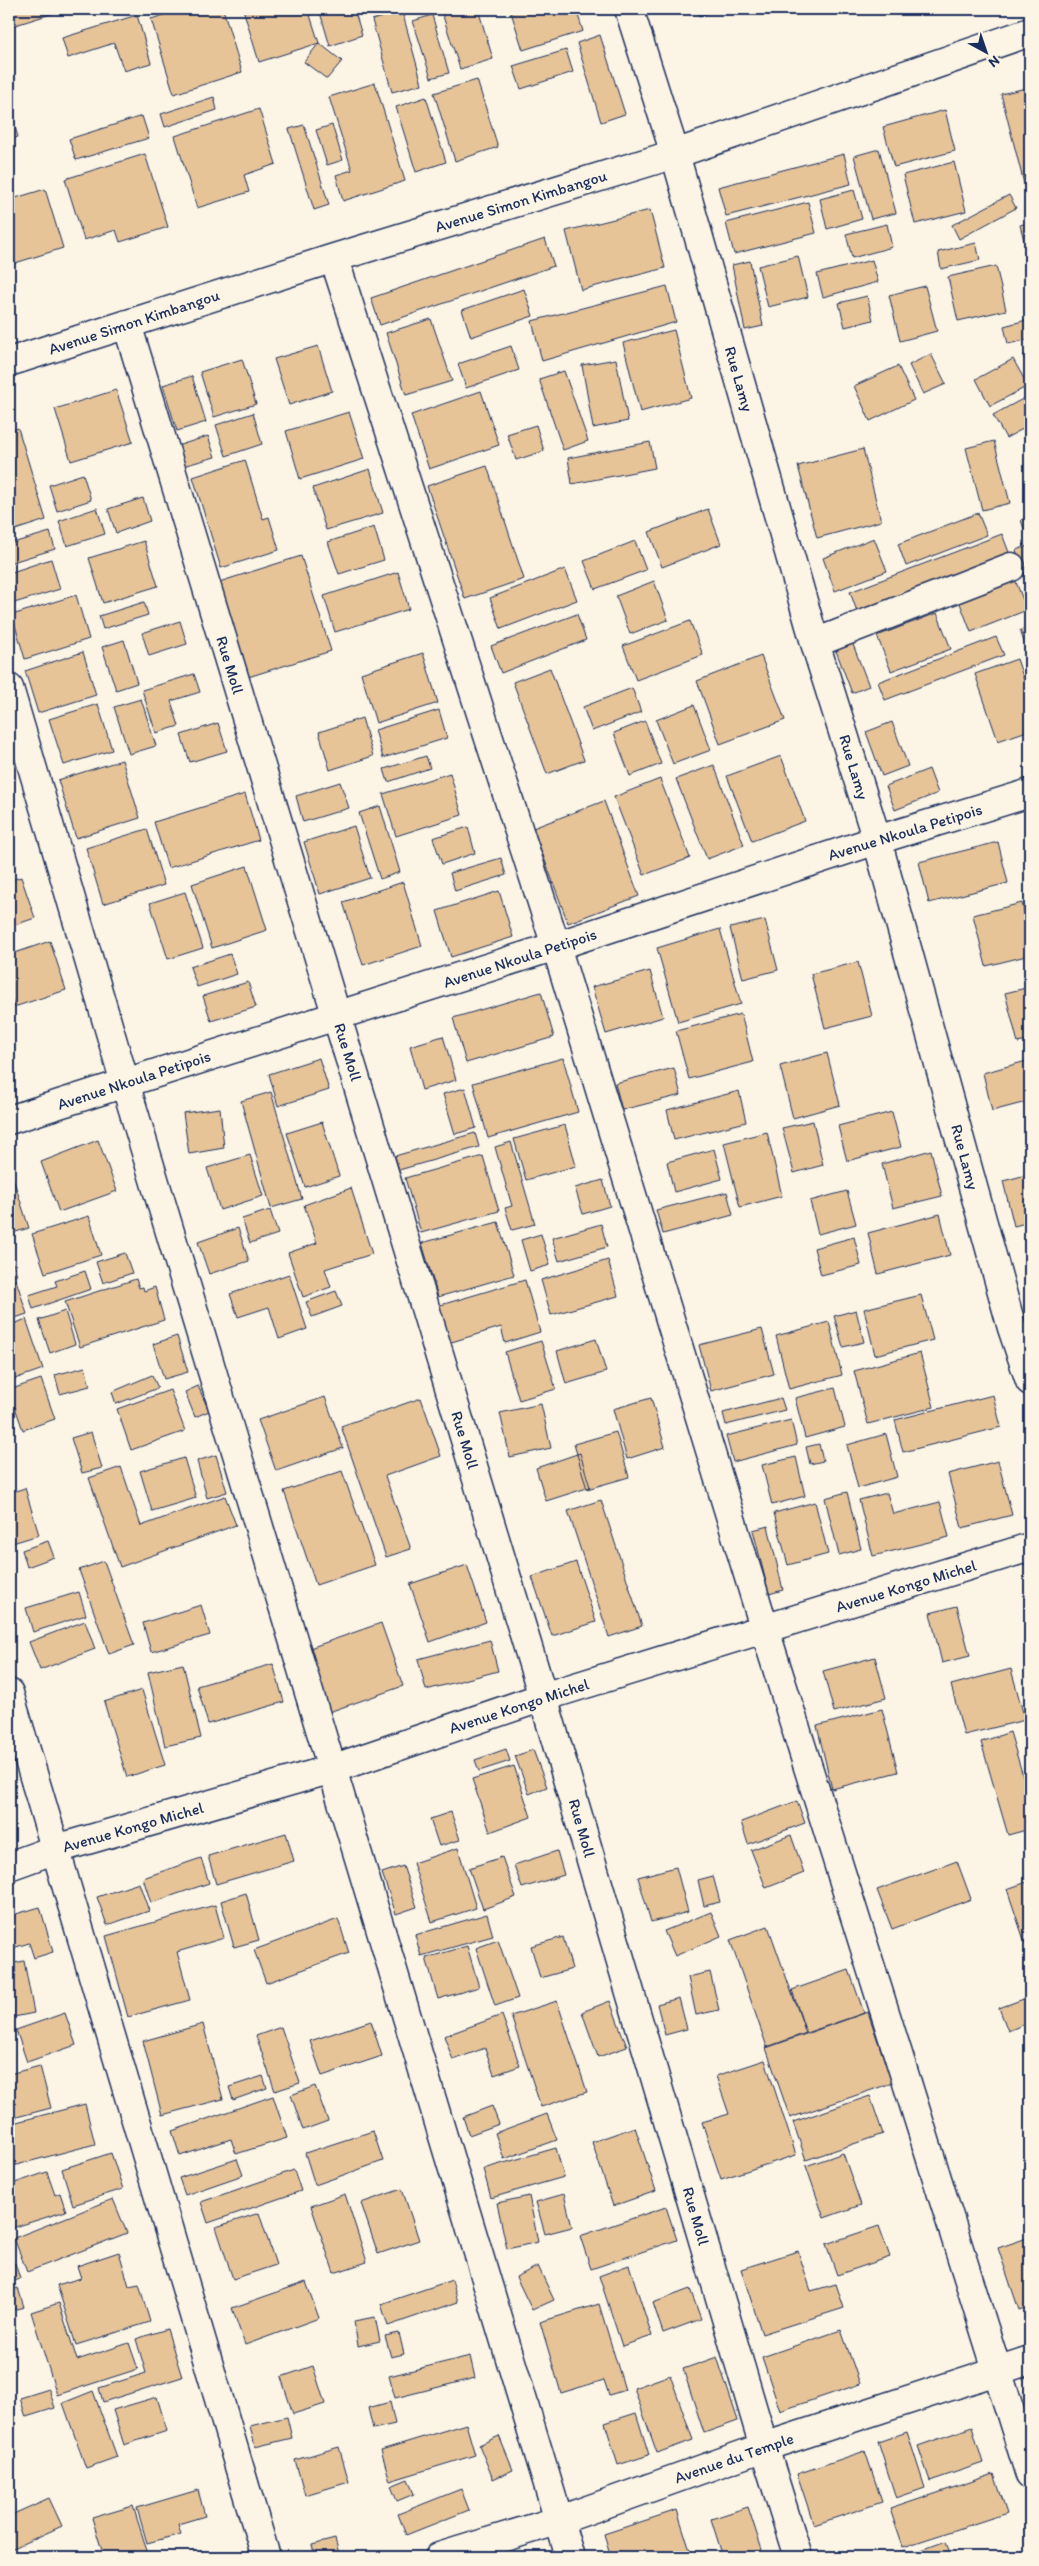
<svg xmlns="http://www.w3.org/2000/svg" width="1039" height="2566" font-family="Itim,sans-serif">
	<style>
		.building { fill: #e7c498; stroke: #1b2f5e }
		.lines { fill: none; stroke-linecap: round; stroke-linejoin: round }
		.minor-casing { stroke: #1b2f5e; stroke-width: 31 }
		.minor { stroke: #fcf5e5; stroke-width: 28 }
		.labels { text-anchor: middle; dominant-baseline: central; stroke-width: 5; stroke-linejoin: round; paint-order: stroke }
		.street-label { font-size: 16px; fill: #1b2f5e; stroke: #fcf5e5 }
	</style>
	<rect width="100%" height="100%" fill="#fcf5e5"/>
	<filter id="ink" filterUnits="userSpaceOnUse"><feTurbulence type="fractalNoise" baseFrequency=".02" numOctaves="2"/><feDisplacementMap in="SourceGraphic" scale="10" xChannelSelector="R" yChannelSelector="G"/><feConvolveMatrix kernelMatrix="1 2 1 2 8 2 1 2 1" color-interpolation-filters="sRGB"/></filter>
	<g filter="url(#ink)">
		<path class="building" d="M9,9H67L9,27Z
			M117,9H137L119,14Z
			M183,9H223L242,72L174,94L151,19Z
			M243,9H308L319,43L259,62Z
			M319,9H354L362,35L330,46Z
			M457,9H478L493,59L460,69L442,13Z
			M510,9H576L583,31L523,50Z
			M697,9H720L699,16Z
			M402,11L422,84L392,92L372,20Z
			M137,15L151,63L124,71L114,43L68,58L62,38Z
			M432,15L449,73L431,78L413,21Z
			M600,35L625,114L601,122L577,43Z
			M319,43L342,61L327,79L304,62Z
			M566,50L573,72L521,89L513,66Z
			M477,80L498,147L455,161L434,93Z
			M375,83L405,181L343,201L336,175L352,170L329,97Z
			M1030,87V198L1028,199L1001,94Z
			M214,97L217,110L165,127L161,114Z
			M426,97L446,162L416,172L396,107Z
			M9,107L18,137L9,140Z
			M259,109L276,164L244,175L249,192L197,208L175,136Z
			M945,110L955,151L894,167L883,127Z
			M142,116L149,138L76,160L69,139Z
			M304,125L329,205L314,210L289,129Z
			M332,125L343,160L327,165L316,130Z
			M879,149L896,213L871,219L854,156Z
			M145,154L168,227L120,242L116,230L84,240L65,179Z
			M844,154L851,184L726,216L718,187Z
			M954,162L966,211L915,224L903,175Z
			M45,189L63,248L9,265V200Z
			M854,190L862,219L827,229L820,199Z
			M1009,195L1016,208L959,239L952,225Z
			M808,202L816,233L734,254L726,223Z
			M650,210L665,268L581,290L566,231Z
			M1030,222V264L1020,225Z
			M887,224L892,247L852,258L846,234Z
			M545,239L554,266L380,325L371,298Z
			M976,243L980,260L941,269L938,252Z
			M798,256L808,297L768,307L758,266Z
			M872,260L878,282L823,297L817,274Z
			M750,261L763,326L745,330L732,265Z
			M996,266L1006,310L958,321L948,277Z
			M667,286L676,322L542,361L532,321Z
			M925,286L937,331L900,341L889,295Z
			M524,289L533,316L471,337L462,310Z
			M867,296L873,320L845,327L839,303Z
			M431,319L452,381L406,395L386,333Z
			M1030,319V339L1008,344L1004,326Z
			M674,330L691,398L640,412L623,343Z
			M318,346L332,391L289,405L274,359Z
			M511,346L519,370L466,388L458,364Z
			M1030,353V369L1023,356Z
			M931,354L946,384L923,394L909,365Z
			M242,359L256,404L214,417L200,372Z
			M616,359L628,421L593,428L582,365Z
			M1013,359L1028,386L990,406L976,379Z
			M898,366L914,400L870,421L854,386Z
			M564,371L588,441L563,450L539,379Z
			M192,376L206,422L177,431L163,385Z
			M116,390L133,442L71,461L55,409Z
			M481,391L499,445L429,469L411,415Z
			M1030,395V425L1006,438L993,415Z
			M349,412L364,459L300,479L286,431Z
			M253,413L262,444L226,456L216,425Z
			M536,425L544,451L516,460L507,434Z
			M18,428L46,520L9,532V431Z
			M208,436L215,457L183,466L177,446Z
			M994,441L1010,503L982,510L966,448Z
			M650,442L655,468L572,484L568,458Z
			M863,449L881,521L817,538L798,466Z
			M245,460L263,519L269,517L279,550L221,568L193,477Z
			M487,466L524,579L465,599L427,486Z
			M370,469L383,513L326,530L313,488Z
			M83,474L91,500L57,511L49,485Z
			M143,498L150,521L116,533L108,509Z
			M97,508L105,534L67,546L59,521Z
			M708,509L721,544L662,567L649,532Z
			M978,513L987,535L906,566L898,544Z
			M1030,516V526L1024,529L1021,520Z
			M374,527L384,560L339,574L328,542Z
			M50,532L55,549L9,563V544Z
			M1002,534L1010,555L858,614L850,592Z
			M874,538L887,571L835,591L823,558Z
			M144,541L158,586L103,603L89,558Z
			M635,541L646,570L595,589L584,561Z
			M1030,545V587L1016,550Z
			M301,556L331,651L245,678L216,583Z
			M51,559L60,589L11,604L9,573Z
			M565,569L577,600L501,629L490,598Z
			M398,572L409,609L335,632L324,596Z
			M1014,577L1027,610L971,632L958,598Z
			M654,581L668,620L630,634L616,596Z
			M76,595L89,639L25,659L12,615Z
			M144,602L148,615L103,629L99,616Z
			M937,613L951,649L891,671L877,636Z
			M577,614L586,640L501,673L491,646Z
			M180,621L187,644L149,656L142,633Z
			M690,621L703,655L636,680L623,646Z
			M1030,627V660L1020,630Z
			M996,637L1004,655L885,700L878,682Z
			M124,640L137,683L116,690L102,647Z
			M852,642L869,686L852,693L835,648Z
			M83,652L96,695L38,713L25,671Z
			M423,653L438,703L376,723L361,673Z
			M761,656L785,720L720,744L697,681Z
			M1017,659L1030,697V730L998,741L975,674Z
			M550,668L584,760L547,774L513,682Z
			M194,674L200,692L171,701L179,726L156,733L142,690Z
			M632,688L641,712L592,731L583,707Z
			M141,699L156,746L129,754L114,707Z
			M98,704L112,750L64,765L49,719Z
			M694,705L711,750L673,764L656,720Z
			M439,710L447,738L383,758L375,730Z
			M362,718L373,756L330,770L319,732Z
			M645,721L661,764L630,776L614,733Z
			M892,722L908,766L882,776L866,732Z
			M218,723L227,751L190,762L181,735Z
			M426,756L430,768L388,782L384,769Z
			M781,756L805,821L752,841L727,776Z
			M122,760L140,818L76,838L58,780Z
			M714,765L744,845L707,859L676,779Z
			M929,769L938,793L895,810L886,786Z
			M450,773L462,815L396,836L383,794Z
			M660,779L690,858L644,875L614,797Z
			M340,782L349,808L303,822L296,796Z
			M245,794L259,840L168,868L154,822Z
			M604,801L639,896L568,923L533,828Z
			M380,806L400,872L380,879L359,813Z
			M354,826L370,878L320,894L304,842Z
			M468,827L475,853L442,864L433,838Z
			M147,829L164,885L103,904L86,848Z
			M998,842L1008,883L929,903L919,862Z
			M501,858L506,875L455,891L450,873Z
			M247,866L267,930L212,948L192,884Z
			M21,877L35,918L9,927V881Z
			M403,882L422,946L363,965L343,902Z
			M499,891L513,937L451,957L437,911Z
			M185,892L203,948L168,959L150,903Z
			M1022,903L1030,936V955L986,966L973,915Z
			M765,920L778,970L743,979L730,928Z
			M720,929L741,1004L678,1022L657,948Z
			M50,941L66,990L14,1007L9,990V955Z
			M230,954L237,974L197,987L190,967Z
			M858,962L872,1016L825,1028L811,974Z
			M650,971L663,1017L606,1034L592,987Z
			M248,982L256,1007L211,1021L203,996Z
			M1030,987V1040L1018,1043L1005,993Z
			M541,992L554,1037L466,1063L453,1018Z
			M741,1014L753,1062L689,1079L676,1031Z
			M443,1036L456,1080L422,1090L410,1046Z
			M827,1053L840,1105L793,1118L780,1066Z
			M319,1058L329,1090L278,1106L269,1074Z
			M563,1058L578,1112L488,1138L473,1083Z
			M1030,1060V1101L992,1111L983,1073Z
			M674,1068L681,1095L622,1110L615,1083Z
			M465,1088L476,1128L455,1134L443,1094Z
			M739,1091L746,1122L674,1140L667,1110Z
			M271,1092L302,1199L271,1208L241,1101Z
			M220,1108L224,1148L189,1154L183,1113Z
			M892,1112L901,1147L847,1161L838,1126Z
			M813,1121L823,1165L794,1173L782,1128Z
			M322,1122L339,1176L305,1187L287,1133Z
			M565,1125L576,1166L526,1180L514,1139Z
			M767,1132L782,1196L740,1207L724,1143Z
			M475,1133L479,1147L399,1170L395,1156Z
			M98,1140L117,1191L59,1212L41,1162Z
			M511,1142L535,1224L512,1230L505,1208L512,1206L495,1147Z
			M714,1149L722,1179L674,1192L667,1162Z
			M931,1150L942,1196L893,1208L882,1164Z
			M250,1155L263,1196L220,1210L207,1168Z
			M483,1156L499,1211L421,1233L405,1178Z
			M11,1172L29,1228L9,1234V1173Z
			M1030,1174V1222L1014,1226L1003,1181Z
			M603,1180L610,1206L583,1214L575,1188Z
			M351,1188L372,1254L325,1269L331,1287L303,1297L288,1253L317,1243L304,1205Z
			M847,1191L856,1224L818,1234L810,1201Z
			M727,1192L733,1215L663,1234L656,1210Z
			M270,1210L278,1234L250,1243L242,1219Z
			M940,1214L950,1255L878,1274L868,1233Z
			M89,1216L101,1255L45,1273L32,1234Z
			M498,1222L514,1275L438,1297L422,1243Z
			M601,1224L607,1247L559,1261L552,1238Z
			M238,1228L249,1261L209,1274L198,1242Z
			M541,1234L550,1265L530,1271L521,1240Z
			M854,1237L861,1265L821,1275L814,1248Z
			M9,1251L17,1275L9,1278Z
			M125,1253L132,1273L103,1283L96,1262Z
			M608,1260L618,1296L551,1315L541,1280Z
			M85,1271L91,1289L33,1309L29,1295L57,1286L55,1281Z
			M289,1274L307,1329L279,1339L269,1307L238,1317L230,1294Z
			M136,1279L139,1288L143,1287L144,1291L155,1287L164,1320L80,1347L65,1302Z
			M16,1280L27,1314L9,1320V1283Z
			M525,1280L540,1332L505,1343L501,1327L445,1344L434,1307Z
			M336,1291L342,1306L312,1317L306,1302Z
			M921,1295L933,1340L875,1355L864,1309Z
			M856,1310L864,1342L843,1347L834,1316Z
			M65,1311L75,1344L50,1353L39,1320Z
			M26,1319L43,1369L9,1381V1326Z
			M829,1322L842,1375L789,1389L776,1336Z
			M762,1329L774,1374L711,1391L699,1345Z
			M177,1336L188,1372L164,1379L153,1344Z
			M596,1339L606,1372L566,1384L557,1351Z
			M541,1341L556,1389L519,1400L505,1352Z
			M920,1353L934,1407L868,1424L854,1371Z
			M85,1367L90,1386L60,1394L55,1375Z
			M152,1375L158,1388L116,1404L112,1392Z
			M41,1379L55,1419L23,1430L9,1390Z
			M198,1386L209,1411L195,1417L185,1392Z
			M835,1388L845,1427L805,1438L795,1398Z
			M170,1390L185,1431L131,1450L117,1409Z
			M993,1395L1001,1427L903,1452L895,1420Z
			M325,1397L343,1448L276,1471L258,1420Z
			M421,1398L441,1456L385,1476L411,1549L386,1557L341,1426Z
			M651,1398L665,1447L627,1459L613,1409Z
			M781,1398L785,1410L726,1425L723,1413Z
			M541,1404L551,1448L510,1457L500,1413Z
			M791,1420L797,1445L733,1462L726,1436Z
			M91,1432L102,1468L82,1473L71,1438Z
			M616,1432L629,1477L587,1489L574,1444Z
			M886,1434L897,1477L858,1488L847,1445Z
			M819,1444L823,1461L810,1464L806,1447Z
			M580,1453L590,1487L546,1501L536,1468Z
			M216,1455L227,1492L207,1498L197,1461Z
			M796,1457L805,1496L772,1505L762,1465Z
			M184,1458L196,1498L152,1511L140,1471Z
			M998,1461L1012,1515L962,1528L948,1474Z
			M121,1467L141,1526L225,1496L236,1525L120,1567L89,1478Z
			M342,1471L375,1565L316,1585L284,1491Z
			M25,1488L39,1535L9,1544V1493Z
			M847,1492L861,1549L839,1555L825,1498Z
			M887,1493L893,1514L940,1502L949,1537L873,1556L859,1500Z
			M601,1500L642,1626L609,1637L568,1511Z
			M815,1502L828,1554L788,1565L774,1513Z
			M768,1526L783,1590L769,1594L753,1530Z
			M48,1541L54,1557L27,1567L22,1550Z
			M104,1561L134,1645L109,1654L79,1570Z
			M576,1562L596,1622L552,1636L532,1577Z
			M467,1565L486,1622L430,1642L410,1584Z
			M79,1592L86,1615L33,1632L26,1608Z
			M201,1605L210,1635L151,1652L143,1623Z
			M957,1606L970,1656L942,1663L930,1613Z
			M85,1621L95,1649L40,1670L29,1642Z
			M381,1623L403,1686L329,1712L307,1649Z
			M490,1640L498,1671L426,1690L418,1659Z
			M875,1657L886,1698L834,1712L823,1671Z
			M183,1664L201,1738L165,1746L148,1672Z
			M273,1664L284,1702L208,1724L197,1686Z
			M1011,1669L1025,1720L964,1735L951,1685Z
			M142,1690L165,1765L127,1777L104,1702Z
			M882,1709L898,1772L832,1789L817,1726Z
			M1010,1732L1030,1800V1829L1008,1835L981,1742Z
			M506,1749L510,1761L479,1771L475,1760Z
			M533,1750L547,1787L529,1794L515,1756Z
			M514,1766L531,1817L490,1832L472,1779Z
			M797,1801L805,1823L748,1844L741,1822Z
			M451,1812L460,1840L439,1846L430,1819Z
			M286,1833L294,1861L216,1884L208,1856Z
			M791,1835L804,1873L766,1888L751,1850Z
			M458,1848L476,1908L432,1922L413,1863Z
			M557,1851L564,1875L522,1888L514,1865Z
			M502,1857L516,1897L483,1909L469,1868Z
			M201,1858L209,1883L151,1903L143,1878Z
			M957,1861L971,1899L892,1929L877,1890Z
			M403,1866L417,1907L396,1914L382,1873Z
			M676,1867L688,1912L651,1922L638,1877Z
			M713,1876L720,1902L704,1906L698,1880Z
			M1030,1881V1954L1029,1955L1007,1889Z
			M139,1883L149,1911L107,1925L97,1897Z
			M246,1893L259,1940L234,1947L221,1901Z
			M215,1905L224,1938L177,1952L190,2000L128,2017L106,1936Z
			M40,1907L53,1952L34,1958L29,1943L10,1949L9,1916Z
			M711,1912L721,1936L675,1956L664,1931Z
			M487,1914L493,1936L421,1956L415,1935Z
			M338,1919L349,1953L266,1983L254,1950Z
			M768,1926L806,2033L767,2047L730,1940Z
			M563,1937L572,1969L540,1978L531,1946Z
			M498,1940L518,1998L495,2006L476,1948Z
			M467,1946L479,1987L438,1999L426,1958Z
			M24,1961L34,2013L9,2018V1964Z
			M849,1970L864,2013L806,2033L792,1990Z
			M710,1972L719,2010L696,2015L688,1977Z
			M1029,1997L1030,2022L1008,2031L999,2008Z
			M679,1998L687,2029L665,2035L657,2004Z
			M557,2001L587,2092L541,2107L511,2016Z
			M610,2001L627,2047L598,2057L582,2012Z
			M868,2012L892,2083L790,2118L766,2048Z
			M65,2013L76,2045L27,2062L16,2030Z
			M502,2015L520,2066L494,2075L485,2048L453,2060L444,2036Z
			M371,2021L382,2056L322,2076L310,2041Z
			M203,2024L223,2099L162,2115L143,2041Z
			M281,2027L300,2083L275,2091L256,2036Z
			M765,2060L796,2155L721,2179L702,2122L729,2114L716,2076Z
			M40,2066L51,2108L9,2119V2074Z
			M263,2076L267,2088L233,2100L229,2087Z
			M315,2086L328,2121L303,2130L291,2095Z
			M273,2096L287,2138L236,2154L231,2139L180,2156L172,2131Z
			M870,2096L883,2134L806,2160L793,2122Z
			M85,2104L95,2144L9,2167V2124Z
			M492,2106L499,2124L469,2135L463,2117Z
			M547,2114L557,2140L504,2159L495,2133Z
			M635,2127L656,2191L613,2206L592,2142Z
			M373,2131L383,2161L315,2185L305,2153Z
			M556,2148L564,2177L491,2198L483,2169Z
			M111,2153L123,2189L73,2205L62,2169Z
			M843,2153L861,2205L824,2218L806,2166Z
			M237,2159L243,2175L185,2195L179,2178Z
			M294,2170L301,2191L208,2223L201,2202Z
			M47,2172L55,2195L60,2193L66,2211L9,2229V2185Z
			M402,2189L419,2240L378,2254L361,2203Z
			M345,2194L367,2262L334,2273L311,2206Z
			M564,2194L572,2227L545,2234L536,2202Z
			M529,2196L538,2242L507,2249L497,2203Z
			M113,2199L127,2233L27,2272L14,2238Z
			M666,2207L677,2240L591,2269L580,2236Z
			M259,2213L276,2265L233,2279L216,2227Z
			M879,2226L890,2257L837,2275L826,2244Z
			M1030,2237V2306L1019,2310L998,2248Z
			M798,2251L811,2291L836,2284L844,2308L762,2334L741,2269Z
			M119,2252L129,2286L139,2284L150,2322L76,2345L57,2285L81,2278L77,2266Z
			M15,2263L20,2279L9,2283V2265Z
			M629,2265L652,2336L622,2346L599,2276Z
			M538,2266L554,2300L532,2310L516,2277Z
			M452,2280L458,2302L388,2326L381,2304Z
			M306,2282L319,2318L245,2345L232,2308Z
			M18,2288L24,2307L9,2311V2291Z
			M690,2289L701,2319L663,2333L653,2303Z
			M59,2303L77,2360L129,2343L138,2369L57,2395L31,2312Z
			M599,2304L625,2390L609,2395L604,2380L561,2393L540,2322Z
			M375,2317L380,2341L358,2346L354,2321Z
			M167,2329L182,2377L103,2402L99,2388L146,2373L136,2339Z
			M841,2330L860,2384L780,2411L762,2357Z
			M399,2333L404,2354L391,2357L385,2336Z
			M470,2356L475,2378L395,2398L389,2376Z
			M717,2357L738,2421L704,2433L683,2369Z
			M313,2366L325,2404L293,2414L281,2377Z
			M670,2375L693,2440L657,2453L634,2388Z
			M49,2389L55,2408L26,2417L20,2398Z
			M93,2391L117,2457L86,2468L63,2403Z
			M157,2397L167,2431L124,2445L113,2410Z
			M390,2402L395,2424L373,2429L368,2408Z
			M636,2413L649,2455L618,2465L605,2423Z
			M287,2417L292,2438L255,2447L250,2426Z
			M466,2424L475,2455L390,2481L381,2450Z
			M972,2427L983,2463L930,2481L918,2446Z
			M907,2432L925,2488L896,2498L878,2442Z
			M499,2436L513,2470L493,2479L479,2445Z
			M339,2447L349,2482L305,2495L295,2460Z
			M865,2451L882,2502L814,2525L797,2474Z
			M994,2474L1007,2513L903,2547L890,2509Z
			M408,2479L414,2494L397,2501L391,2486Z
			M461,2489L469,2510L406,2535L398,2514Z
			M198,2490L205,2516L178,2524L181,2534L147,2543L137,2508Z
			M49,2498L62,2526L9,2550V2516Z
			M133,2506L149,2557H104L92,2518Z
			M748,2507L762,2550L738,2557H723L711,2519Z
			M677,2510L692,2557H611L604,2534Z
			M335,2539L340,2557H315L312,2545Z
			M946,2541L951,2557H917L916,2552Z
			M906,2550L909,2557H884Z"/>
		<g class="lines">
			<g class="minor-casing">
				<path id="minor" d="M629,9L675,154L815,643L877,840L1012,1328L1030,1381
					M334,258L556,946L765,1630L1030,2475
					M127,324L543,1697L764,2447L798,2557
					M9,362L334,258L675,154L1030,32
					M815,643L1011,567
					M9,688L125,1083L570,2557
					M9,1120L556,946L877,840L1030,793
					M9,1693L266,2557
					M9,1866L56,1849L332,1769L543,1697L1030,1547
					M439,2557L557,2521L764,2447L1030,2360"/>
			</g>
			<use href="#minor" class="minor"/>
		</g>
	</g>
	<g class="labels">
		<g class="street-label">
			<text transform="translate(521 201) rotate(-17)">Avenue Simon Kimbangou</text>
			<text transform="translate(134 322) rotate(-18)">Avenue Simon Kimbangou</text>
			<text transform="translate(739 379) rotate(74)">Rue Lamy</text>
			<text transform="translate(230 665) rotate(73)">Rue Moll</text>
			<text transform="translate(854 767) rotate(73)">Rue Lamy</text>
			<text transform="translate(905 832) rotate(-17)">Avenue Nkoula Petipois</text>
			<text transform="translate(520 958) rotate(-18)">Avenue Nkoula Petipois</text>
			<text transform="translate(348 1052) rotate(73)">Rue Moll</text>
			<text transform="translate(134 1080) rotate(-18)">Avenue Nkoula Petipois</text>
			<text transform="translate(965 1157) rotate(75)">Rue Lamy</text>
			<text transform="translate(465 1440) rotate(73)">Rue Moll</text>
			<text transform="translate(906 1586) rotate(-17)">Avenue Kongo Michel</text>
			<text transform="translate(519 1706) rotate(-18)">Avenue Kongo Michel</text>
			<text transform="translate(133 1827) rotate(-16)">Avenue Kongo Michel</text>
			<text transform="translate(582 1828) rotate(74)">Rue Moll</text>
			<text transform="translate(696 2216) rotate(74)">Rue Moll</text>
			<text transform="translate(734 2458) rotate(-19)">Avenue du Temple</text>
		</g>
	</g>
	<rect width="1039" height="2566" fill="none" stroke="#fcf5e5" stroke-width="30"/>
	<rect x="15" y="15" width="1009" height="2536" fill="none" stroke="#1b2f5e" stroke-width="2" filter="url(#ink)"/>
	<g transform="translate(986 52) rotate(140)" stroke="#fcf5e5" stroke-width="4" paint-order="stroke">
	<path d="M0-4L9 19L0 12L-9 19Z" fill="#1b2f5e"/>
	<text y="-8" font-size="14" font-weight="bold" text-anchor="middle" fill="#1b2f5e">N</text>
	</g>
</svg>
